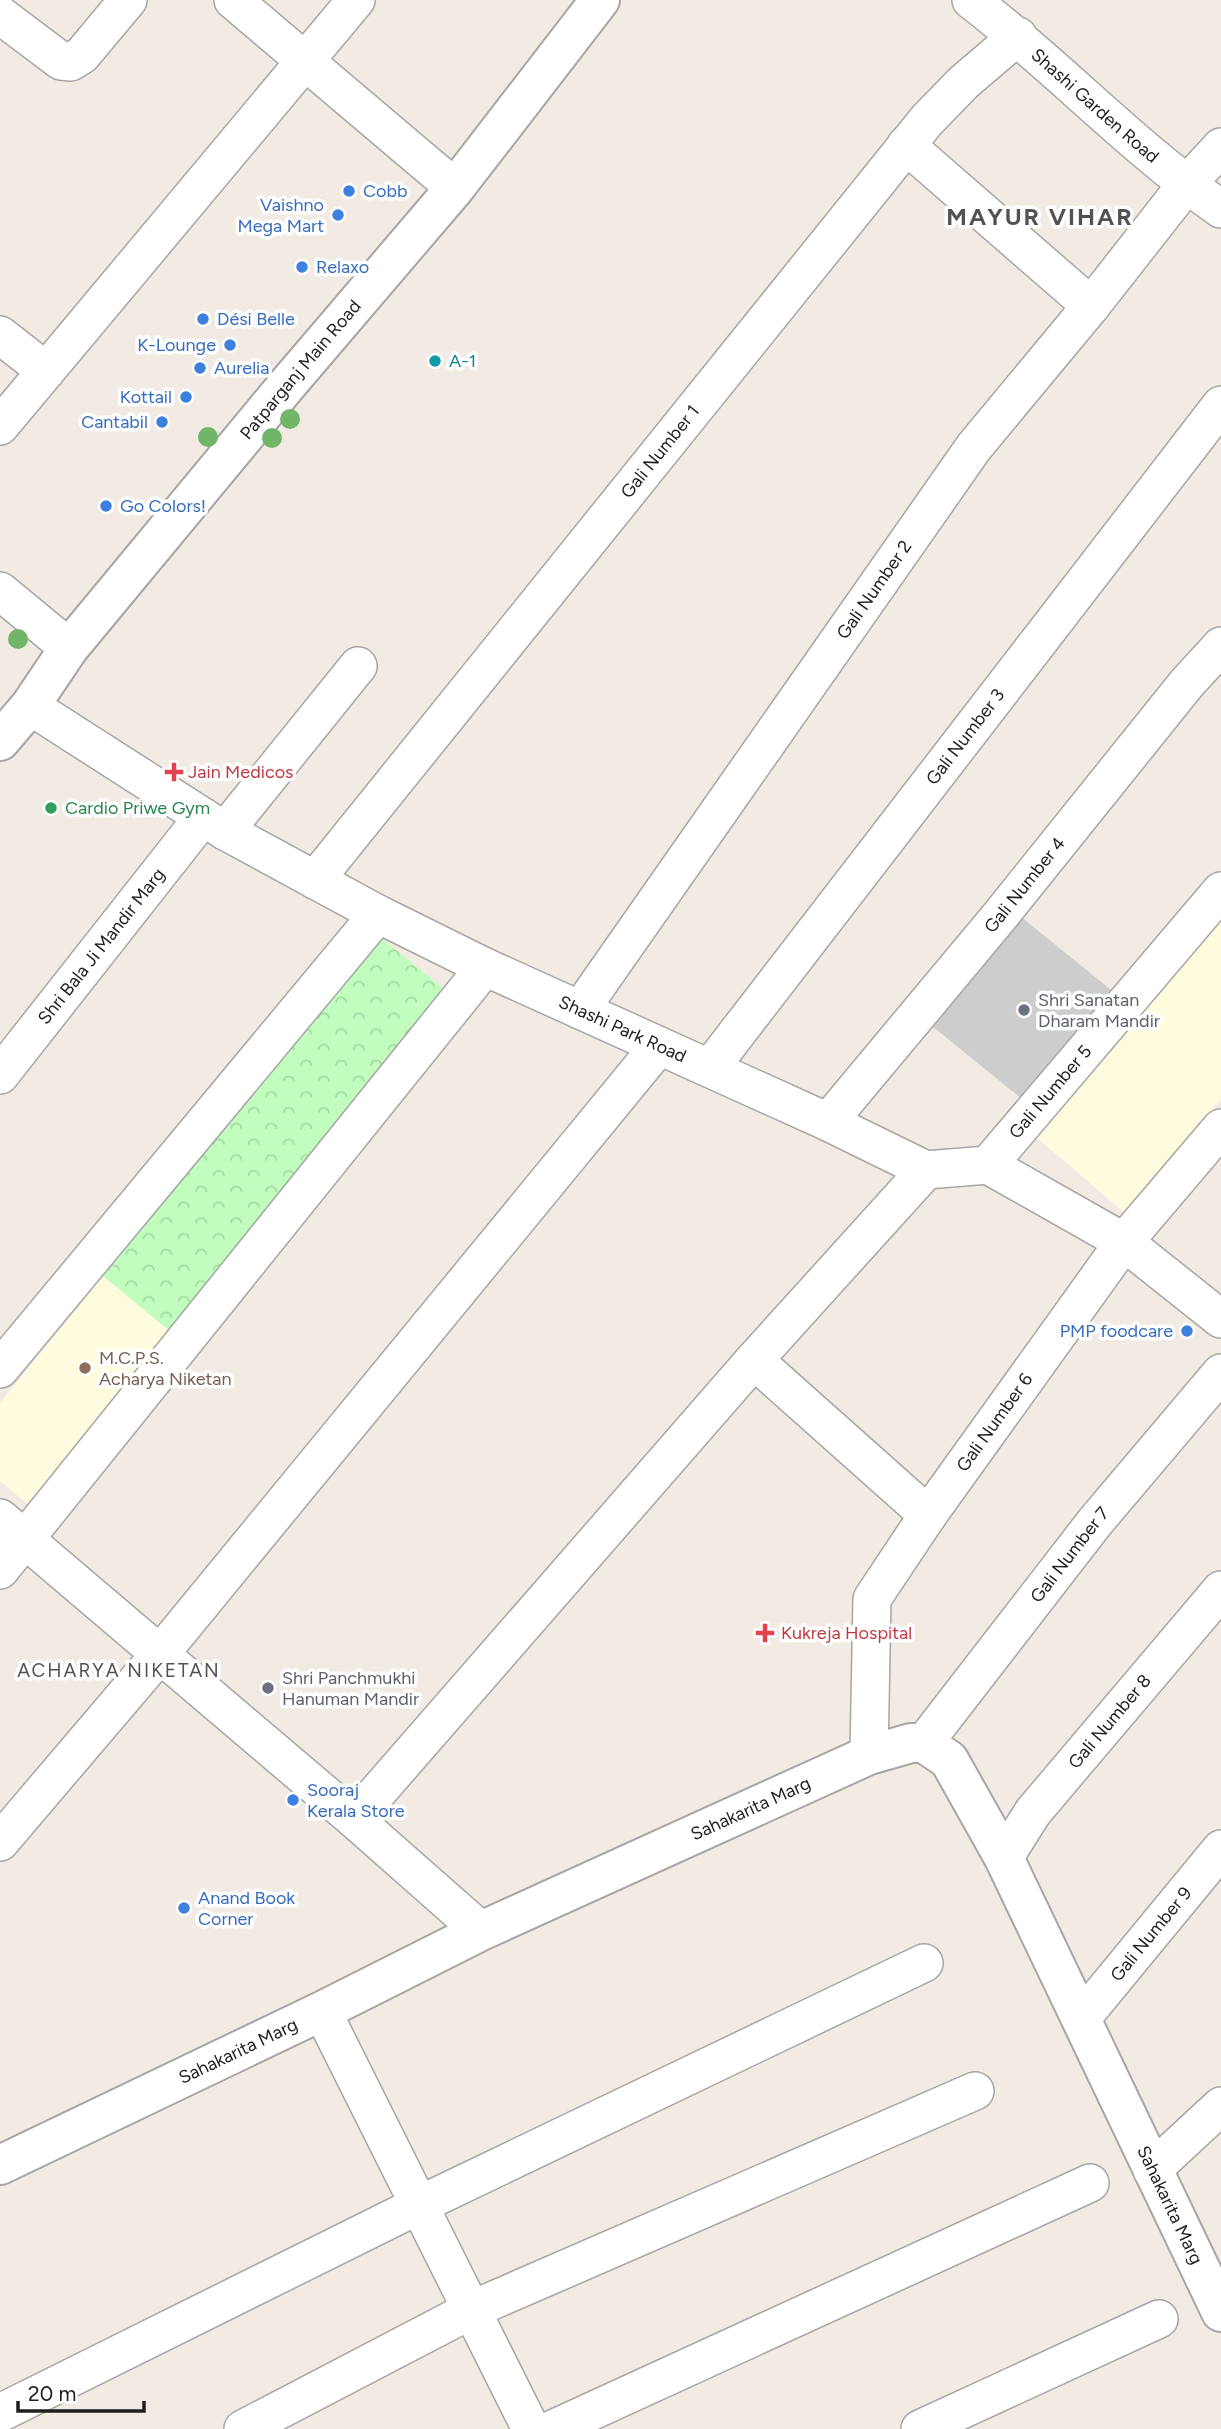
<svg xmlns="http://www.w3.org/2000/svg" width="1221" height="2429" font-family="Figtree,sans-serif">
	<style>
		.education { fill: #fffbdf }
		.religious { fill: #cdcdcd }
		.park { fill: url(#park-crowns) }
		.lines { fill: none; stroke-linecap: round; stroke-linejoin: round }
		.minor-casing { stroke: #a6a6a6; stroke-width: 40 }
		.tertiary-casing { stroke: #a6a6a6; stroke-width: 42 }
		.minor { stroke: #fff; stroke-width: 37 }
		.tertiary { stroke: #fff; stroke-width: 38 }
		.tree { fill: #71b568 }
		.shop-dot { fill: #3f7fe0; stroke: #fff; stroke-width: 2.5 }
		.culture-dot { fill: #0f9aa8; stroke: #fff; stroke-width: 2.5 }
		.health-dot { fill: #e0444e; stroke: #fff; stroke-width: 2.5 }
		.leisure-dot { fill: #2e9e5b; stroke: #fff; stroke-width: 2.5 }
		.worship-dot { fill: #6b7280; stroke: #fff; stroke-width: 2.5 }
		.education-dot { fill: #8d6e63; stroke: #fff; stroke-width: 2.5 }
		.labels { text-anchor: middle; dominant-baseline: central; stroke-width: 7; stroke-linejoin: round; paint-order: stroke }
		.street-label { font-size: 18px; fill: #1f1f1f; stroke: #fff }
		.shop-label { font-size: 18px; fill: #366cbe; stroke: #fff; text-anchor: start }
		.culture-label { font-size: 18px; fill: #0d838f; stroke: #fff; text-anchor: start }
		.health-label { font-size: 18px; fill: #be3a42; stroke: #fff; text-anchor: start }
		.leisure-label { font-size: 18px; fill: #27864d; stroke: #fff; text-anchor: start }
		.worship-label { font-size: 18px; fill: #5b616d; stroke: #fff; text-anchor: start }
		.education-label { font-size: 18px; fill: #785e54; stroke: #fff; text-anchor: start }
		.neighbourhood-label { font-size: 19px; letter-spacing: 2px; fill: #525252; stroke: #fff }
		.district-label { font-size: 24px; font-weight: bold; letter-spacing: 2px; fill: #525252; stroke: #fff }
	</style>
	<defs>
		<pattern id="park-crowns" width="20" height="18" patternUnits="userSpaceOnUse" patternTransform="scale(1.75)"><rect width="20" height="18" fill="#c1febe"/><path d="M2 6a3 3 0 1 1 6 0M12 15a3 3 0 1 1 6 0" fill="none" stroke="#a5d9a3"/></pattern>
	</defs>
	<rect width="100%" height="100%" fill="#f1ebe4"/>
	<path class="education" d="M1221,917V1100L1125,1213L1035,1136Z
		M103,1276L171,1332L30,1506L0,1481V1403Z"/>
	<path class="religious" d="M1015,912L1121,998L1032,1107L927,1022Z"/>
	<path class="park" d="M381,938L449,993L171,1332L103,1276Z"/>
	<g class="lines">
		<g class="minor-casing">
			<g id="minor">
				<path d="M233,0L455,188"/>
				<path id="s1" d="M971,0C1057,66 1132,147 1221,209"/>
				<path d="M0,15L61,61L71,62L82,55L128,0"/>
				<path d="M906,145L1091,306"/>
				<path d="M0,335L46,371"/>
				<path d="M0,426L356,0"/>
				<path d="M0,591L69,648"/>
				<path id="s2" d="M30,706L225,831L378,914L485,967L828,1122L926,1170L988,1165L1124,1242L1221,1319"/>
				<path d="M225,831L358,666"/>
				<path id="s3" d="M315,880L927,120L964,82L1018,36"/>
				<path id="s4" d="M580,1010L974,447L1091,306L1186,185L1221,147"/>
				<path id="s5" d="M710,1068L1221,405"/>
				<path id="s6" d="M0,1075L203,817"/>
				<path id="s7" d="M828,1122L999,917L1187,683L1221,646"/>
				<path id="s8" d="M988,1165L1221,891"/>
				<path d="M754,1360L926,1170"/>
				<path d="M0,1369L378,914"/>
				<path d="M0,1518L354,1819L481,1931"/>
				<path d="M0,1570L485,967"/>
				<path id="s9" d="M924,1743L1095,1522L1221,1373"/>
				<path id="s10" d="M869,1755L872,1599L928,1515L1124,1242L1221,1128"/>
				<path d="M354,1819L754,1360L928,1515"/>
				<path d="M0,1842L160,1654L659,1046"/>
				<path id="s11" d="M1004,1858L1033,1812L1221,1590"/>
				<path d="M322,2011L531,2429"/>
				<path id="s12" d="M1081,2019L1221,1849"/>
				<path d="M1152,2170L1221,2106"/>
				<path d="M0,2413L419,2205L924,1963"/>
				<path d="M243,2429L471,2310L975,2091"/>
				<path d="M553,2429L1090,2183"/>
				<path d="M920,2429L1159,2319"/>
			</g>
		</g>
		<g class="tertiary-casing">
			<g id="tertiary">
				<path id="s13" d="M0,741L30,706L69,648L286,386L455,188L600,0"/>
				<path id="s14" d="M0,2165L322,2011L481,1931L869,1755L911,1743H924L949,1760L1004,1858L1221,2312"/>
			</g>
		</g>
		<use href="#minor" class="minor"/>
		<use href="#tertiary" class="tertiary"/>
	</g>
	<g class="tree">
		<circle cx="290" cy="419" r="10"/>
		<circle cx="208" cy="437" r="10"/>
		<circle cx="272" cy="438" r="10"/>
		<circle cx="18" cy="639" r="10"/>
	</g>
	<g class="shop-dot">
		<circle cx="349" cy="191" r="7"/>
		<circle cx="338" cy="215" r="7"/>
		<circle cx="302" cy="267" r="7"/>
		<circle cx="203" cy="319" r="7"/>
		<circle cx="230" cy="345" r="7"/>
		<circle cx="200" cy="368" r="7"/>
		<circle cx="186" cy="397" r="7"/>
		<circle cx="162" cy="422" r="7"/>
		<circle cx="106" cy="506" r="7"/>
		<circle cx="1187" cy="1331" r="7"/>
		<circle cx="293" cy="1800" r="7"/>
		<circle cx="184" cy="1908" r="7"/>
	</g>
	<circle class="culture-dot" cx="435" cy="361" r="7"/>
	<g class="health-dot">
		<path d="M170.5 761.5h7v7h7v7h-7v7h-7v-7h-7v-7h7z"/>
		<path d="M761.5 1622.5h7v7h7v7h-7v7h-7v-7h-7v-7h7z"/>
	</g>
	<circle class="leisure-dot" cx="51" cy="808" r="7"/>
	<g class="worship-dot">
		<circle cx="1024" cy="1010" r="7"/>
		<circle cx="268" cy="1688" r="7"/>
	</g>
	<circle class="education-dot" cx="85" cy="1368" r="7"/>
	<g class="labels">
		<g class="street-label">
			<text stroke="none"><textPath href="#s1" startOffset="163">Shashi Garden Road</textPath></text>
			<text stroke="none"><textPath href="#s13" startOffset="478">Patparganj Main Road</textPath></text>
			<text stroke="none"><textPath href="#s3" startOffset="550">Gali Number 1</textPath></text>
			<text stroke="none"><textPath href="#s4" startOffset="513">Gali Number 2</textPath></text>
			<text stroke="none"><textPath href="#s5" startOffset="418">Gali Number 3</textPath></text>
			<text stroke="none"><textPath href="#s7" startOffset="308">Gali Number 4</textPath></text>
			<text stroke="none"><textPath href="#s6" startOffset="164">Shri Bala Ji Mandir Marg</textPath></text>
			<text stroke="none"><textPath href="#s2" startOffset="676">Shashi Park Road</textPath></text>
			<text stroke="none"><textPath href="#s8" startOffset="96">Gali Number 5</textPath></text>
			<text stroke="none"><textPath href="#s10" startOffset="371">Gali Number 6</textPath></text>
			<text stroke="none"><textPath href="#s9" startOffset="238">Gali Number 7</textPath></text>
			<text stroke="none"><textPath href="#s11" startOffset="173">Gali Number 8</textPath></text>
			<text stroke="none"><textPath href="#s14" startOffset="831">Sahakarita Marg</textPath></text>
			<text stroke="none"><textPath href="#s12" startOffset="110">Gali Number 9</textPath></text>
			<text stroke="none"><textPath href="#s14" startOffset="264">Sahakarita Marg</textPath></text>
			<text stroke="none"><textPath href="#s14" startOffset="1545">Sahakarita Marg</textPath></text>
		</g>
		<g class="shop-label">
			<text x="363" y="191">Cobb</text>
			<text x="324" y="205" text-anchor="end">Vaishno<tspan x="324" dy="21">Mega Mart</tspan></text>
			<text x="316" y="267">Relaxo</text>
			<text x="217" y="319">Dési Belle</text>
			<text x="216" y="345" text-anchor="end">K-Lounge</text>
			<text x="214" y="368">Aurelia</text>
			<text x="172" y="397" text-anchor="end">Kottail</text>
			<text x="148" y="422" text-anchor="end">Cantabil</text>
			<text x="120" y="506">Go Colors!</text>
			<text x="1173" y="1331" text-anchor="end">PMP foodcare</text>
			<text x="307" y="1790">Sooraj<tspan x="307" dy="21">Kerala Store</tspan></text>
			<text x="198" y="1898">Anand Book<tspan x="198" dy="21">Corner</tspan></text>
		</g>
		<g class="culture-label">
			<text x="449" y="361">A-1</text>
		</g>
		<g class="health-label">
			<text x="188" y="772">Jain Medicos</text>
			<text x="781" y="1633">Kukreja Hospital</text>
		</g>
		<g class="leisure-label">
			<text x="65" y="808">Cardio Priwe Gym</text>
		</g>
		<g class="worship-label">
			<text x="1038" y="1000">Shri Sanatan<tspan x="1038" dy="21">Dharam Mandir</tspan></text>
			<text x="282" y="1678">Shri Panchmukhi<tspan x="282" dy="21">Hanuman Mandir</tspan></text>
		</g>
		<g class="education-label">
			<text x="99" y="1358">M.C.P.S.<tspan x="99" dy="21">Acharya Niketan</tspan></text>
		</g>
		<g class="neighbourhood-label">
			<text x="119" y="1670">ACHARYA NIKETAN</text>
		</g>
		<g class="district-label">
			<text x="1040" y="216">MAYUR VIHAR</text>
		</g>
	</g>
	<path d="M18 2401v10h126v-10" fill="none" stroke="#1f1f1f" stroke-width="3.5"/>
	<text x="28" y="2401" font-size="21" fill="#1f1f1f" stroke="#ffffff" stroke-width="5" paint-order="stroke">20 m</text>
</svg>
